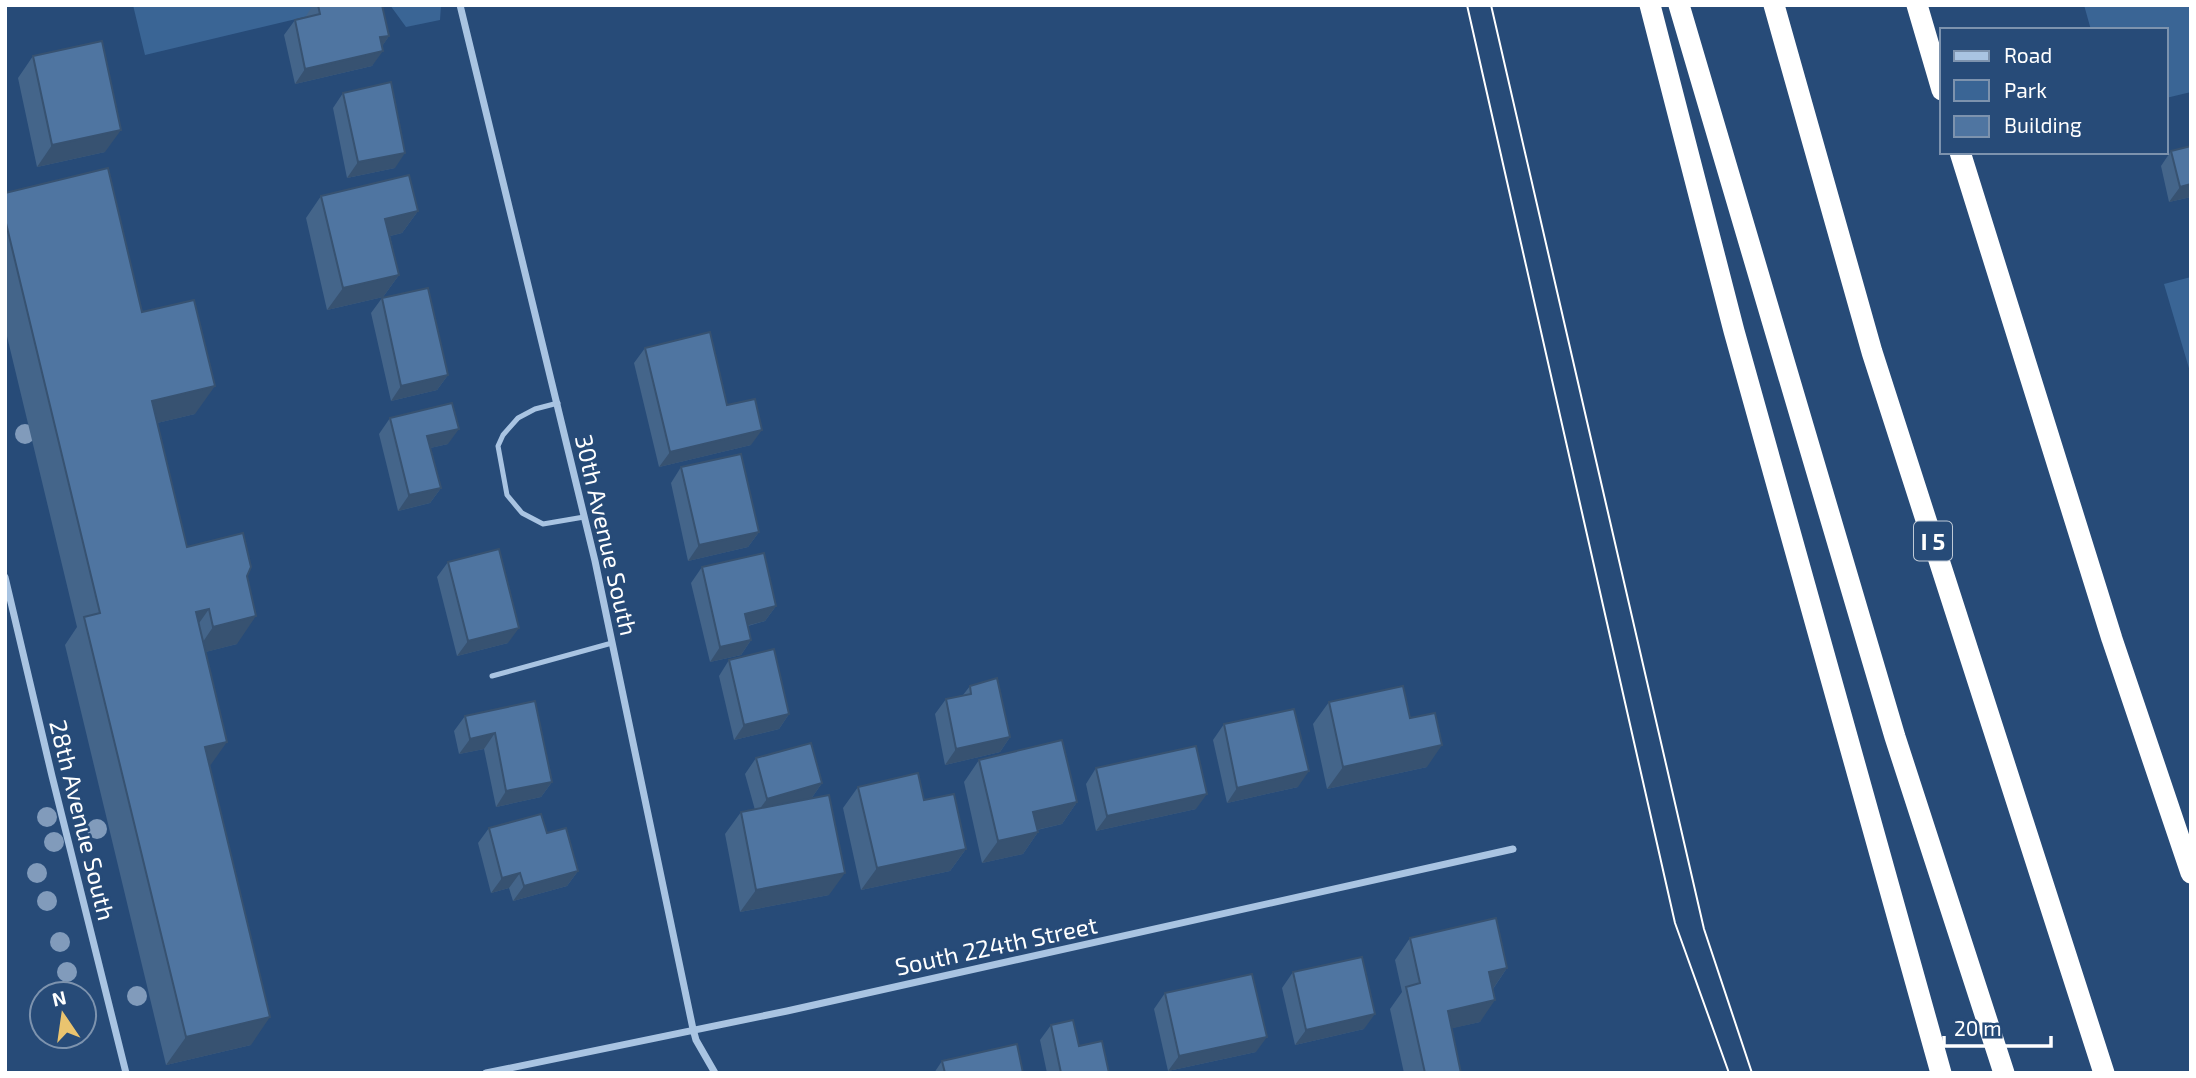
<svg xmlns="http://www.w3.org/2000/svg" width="2196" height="1078" font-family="'Exo 2',sans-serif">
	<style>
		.green { fill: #3a6595 }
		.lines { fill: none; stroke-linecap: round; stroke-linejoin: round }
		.service { stroke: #a9c4e2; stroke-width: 5 }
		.minor { stroke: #a9c4e2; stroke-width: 7 }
		.motorway { stroke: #fff; stroke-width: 21 }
		.tram { stroke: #fff; stroke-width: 2 }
		.tree { fill: #819bbb }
		.wall { fill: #44658a }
		.shaded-wall { fill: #375271 }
		.building { fill: #4f75a1; stroke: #375271; stroke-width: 2 }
		.labels { text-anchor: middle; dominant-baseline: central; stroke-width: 5; stroke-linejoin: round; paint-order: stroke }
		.shield { fill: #274b78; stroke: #bec9d6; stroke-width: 2 }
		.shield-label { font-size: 23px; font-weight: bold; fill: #fff }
		.street-label { font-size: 24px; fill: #fff; stroke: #274b78 }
	</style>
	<rect width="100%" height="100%" fill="#274b78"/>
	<path class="green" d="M133,5H355L145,55Z
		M390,5H441L440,20L406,27Z
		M2084,5H2191V92L2166,98V30H2091Z
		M2191,277V375L2164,284Z"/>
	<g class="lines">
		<path class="service" d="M558,403L535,409L518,418L503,435L498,446L507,495L522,513L543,524L584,517
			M492,676L612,643"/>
		<path class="minor" d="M460,5L595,561L693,1029L696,1040L715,1073
			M5,577L52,776L126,1073
			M486,1073L787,1011L1513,849"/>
		<path class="motorway" d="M1650,5L1734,331L1941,1073
			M1679,5L1895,737L2004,1073
			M1774,5L1872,352L2104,1073
			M1917,5L1942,90
			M1960,152L2112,639L2191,873"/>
		<path class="tram" d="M1467,5L1675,923L1729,1073
			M1491,5L1704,929L1752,1073"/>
	</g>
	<g class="tree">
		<circle cx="25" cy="434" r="10"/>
		<circle cx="47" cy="817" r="10"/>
		<circle cx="97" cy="829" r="10"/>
		<circle cx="54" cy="842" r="10"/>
		<circle cx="37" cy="873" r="10"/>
		<circle cx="47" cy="901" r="10"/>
		<circle cx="60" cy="942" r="10"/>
		<circle cx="67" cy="972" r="10"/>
		<circle cx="137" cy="996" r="10"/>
	</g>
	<path class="wall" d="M313,5H382L389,36L382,46L372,66L295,84L284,35L295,20L306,17V16Z
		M33,56L105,152L37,167L18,78Z
		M343,93L395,168L347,178L333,108Z
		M2191,146V197L2169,202L2161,166L2171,151Z
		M5,193L142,312L195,414L157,423L187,547L247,576L237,644L205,652L210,767L251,1045L166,1065L65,645L77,627L5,328Z
		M321,196L418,211L402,233L390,236L399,275L383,297L327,310L306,218Z
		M382,298L448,375L437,390L391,401L371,313Z
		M645,348L727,405L751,445L659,467L634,363Z
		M390,418L448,444L430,448L441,488L430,503L398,511L379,434Z
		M681,467L759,532L748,547L688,561L671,483Z
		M448,562L508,643L457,656L437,577Z
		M702,567L776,606L765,621L748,626L751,640L741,655L710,662L691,583Z
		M729,660L789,714L779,729L734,740L719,676Z
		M970,686L1010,737L1000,752L945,765L935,714L946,699L963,695Z
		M535,701L552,782L541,797L496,807L484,749L459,754L454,731L465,716Z
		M1329,702L1410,718L1427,767L1327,789L1313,724Z
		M1224,724L1298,787L1227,803L1213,740Z
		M756,758L822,783L811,799L829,895L740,912L725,834L741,812L755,810L745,774Z
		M979,760L1077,802L1062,824L1037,830L1038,832L1023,854L982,863L964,782Z
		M1096,768L1196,809L1096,831L1086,784Z
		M858,787L924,800L966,849L950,871L861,890L843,808Z
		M489,828L578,871L567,886L513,901L509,888L491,893L478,843Z
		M1410,938L1507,968L1493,989L1480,1022L1452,1028L1461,1073H1404L1390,1009L1402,992L1395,960Z
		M1293,972L1364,1029L1295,1045L1282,988Z
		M1165,993L1256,1052L1168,1071L1154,1009Z
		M1051,1025L1079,1046L1109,1073H1047L1040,1040Z
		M942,1061L1023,1073H934Z"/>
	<path class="shaded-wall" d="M389,36L379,51L380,37Z
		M383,51L372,66L295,84L305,69Z
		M121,130L105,152L37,167L52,145Z
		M405,153L395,168L347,178L358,162Z
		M2191,184V197L2169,202L2180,187Z
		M418,211L402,233L370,241L385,219Z
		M399,275L383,297L327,310L343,288Z
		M448,375L437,390L391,401L401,386Z
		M215,386L195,414L132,429L152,401Z
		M459,429L448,444L417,451L427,436Z
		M762,430L751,445L659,467L670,452Z
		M441,488L430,503L398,511L409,495Z
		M759,532L748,547L688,561L699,545Z
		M776,606L765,621L734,629L745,614Z
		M209,609L190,636L196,612Z
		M256,616L237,644L194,655L213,627Z
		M519,628L508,643L457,656L468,641Z
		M751,640L741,655L710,662L720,647Z
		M789,714L779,729L734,740L744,725Z
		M495,733L484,749L459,754L470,739Z
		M1010,737L1000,752L945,765L956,749Z
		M227,742L207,770L205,747Z
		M1442,745L1427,767L1327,789L1343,767Z
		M1309,771L1298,787L1227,803L1237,788Z
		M552,782L541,797L496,807L506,791Z
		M822,783L811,799L756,814L767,799Z
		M1207,794L1196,809L1096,831L1107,816Z
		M1077,802L1062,824L1018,834L1033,812Z
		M1038,832L1023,854L982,863L998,841Z
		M966,849L950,871L861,890L877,868Z
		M578,871L567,886L513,901L524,886Z
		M520,873L509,888L491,893L502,878Z
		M845,873L829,895L740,912L756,890Z
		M1507,968L1492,990L1489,972Z
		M1495,1000L1480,1022L1432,1033L1448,1011Z
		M1375,1014L1364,1029L1295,1045L1306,1030Z
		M270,1017L251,1045L166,1065L186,1037Z
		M1267,1037L1256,1052L1168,1071L1179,1056Z"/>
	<path class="building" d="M318,5H382L389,36L380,37L383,51L305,69L295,20L320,14Z
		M102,41L121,130L52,145L33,56Z
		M391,82L405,153L358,162L343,93Z
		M2191,146V184L2180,187L2171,151Z
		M108,168L142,312L194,300L215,386L152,401L187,547L243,533L251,567L247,576L256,616L213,627L209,609L196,612L227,742L205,747L270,1017L186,1037L84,617L100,613L5,219V193Z
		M409,175L418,211L385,219L399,275L343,288L321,196Z
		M428,288L448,375L401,386L382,298Z
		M710,332L727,405L755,399L762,430L670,452L645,348Z
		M452,403L459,429L427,436L441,488L409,495L390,418Z
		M741,454L759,532L699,545L681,467Z
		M499,549L519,628L468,641L448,562Z
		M764,553L776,606L745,614L751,640L720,647L702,567Z
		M774,649L789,714L744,725L729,660Z
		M997,678L1010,737L956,749L946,699L971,694L970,686Z
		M1403,686L1410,718L1435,713L1442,745L1343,767L1329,702Z
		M535,701L552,782L506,791L495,733L470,739L465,716Z
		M1294,709L1309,771L1237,788L1224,724Z
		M1062,740L1077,802L1033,812L1038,832L998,841L979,760Z
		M811,743L822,783L767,799L756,758Z
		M1196,746L1207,794L1107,816L1096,768Z
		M918,773L924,800L954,794L966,849L877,868L858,787Z
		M829,795L845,873L756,890L741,812Z
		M541,814L547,833L566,828L578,871L524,886L520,873L502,878L489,828Z
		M1496,918L1507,968L1489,972L1495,1000L1448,1011L1461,1073H1425L1406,987L1420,983L1410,938Z
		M1362,957L1375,1014L1306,1030L1293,972Z
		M1252,974L1267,1037L1179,1056L1165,993Z
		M1073,1020L1079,1046L1102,1041L1109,1073H1061L1051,1025Z
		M1017,1044L1023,1073H945L942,1061Z"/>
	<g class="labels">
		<rect class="shield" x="1914" y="521.5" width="38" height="39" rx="5"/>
		<g class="shield-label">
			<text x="1933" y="541">I 5</text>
		</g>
		<g class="street-label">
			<text transform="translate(607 535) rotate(77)">30th Avenue South</text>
			<text transform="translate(83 820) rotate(76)">28th Avenue South</text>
			<text transform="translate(996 945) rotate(-12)">South 224th Street</text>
		</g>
	</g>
	<rect width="2196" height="1078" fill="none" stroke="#ffffff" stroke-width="14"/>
	<rect x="1940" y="28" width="228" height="126" fill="#274b78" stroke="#7d93ae" stroke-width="2"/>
	<rect x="1954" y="51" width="35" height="10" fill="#a9c4e2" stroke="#7d93ae" stroke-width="2"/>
	<text x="2004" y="63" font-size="21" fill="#ffffff">Road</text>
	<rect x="1954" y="80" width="35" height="21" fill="#3a6595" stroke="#7d93ae" stroke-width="2"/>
	<text x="2004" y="98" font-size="21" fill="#ffffff">Park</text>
	<rect x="1954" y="116" width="35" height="21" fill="#4f75a1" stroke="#7d93ae" stroke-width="2"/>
	<text x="2004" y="133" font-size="21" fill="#ffffff">Building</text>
	<g transform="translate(63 1015) rotate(347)"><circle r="33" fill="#274b78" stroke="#7d93ae" stroke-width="2"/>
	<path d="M0-5L12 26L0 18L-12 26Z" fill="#eac46f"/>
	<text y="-10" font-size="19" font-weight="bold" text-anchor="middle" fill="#ffffff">N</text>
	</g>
	<path d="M1944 1036v10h107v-10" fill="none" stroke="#ffffff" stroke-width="3.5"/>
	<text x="1954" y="1036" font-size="21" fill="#ffffff" stroke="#274b78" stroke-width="5" paint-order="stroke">20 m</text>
</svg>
